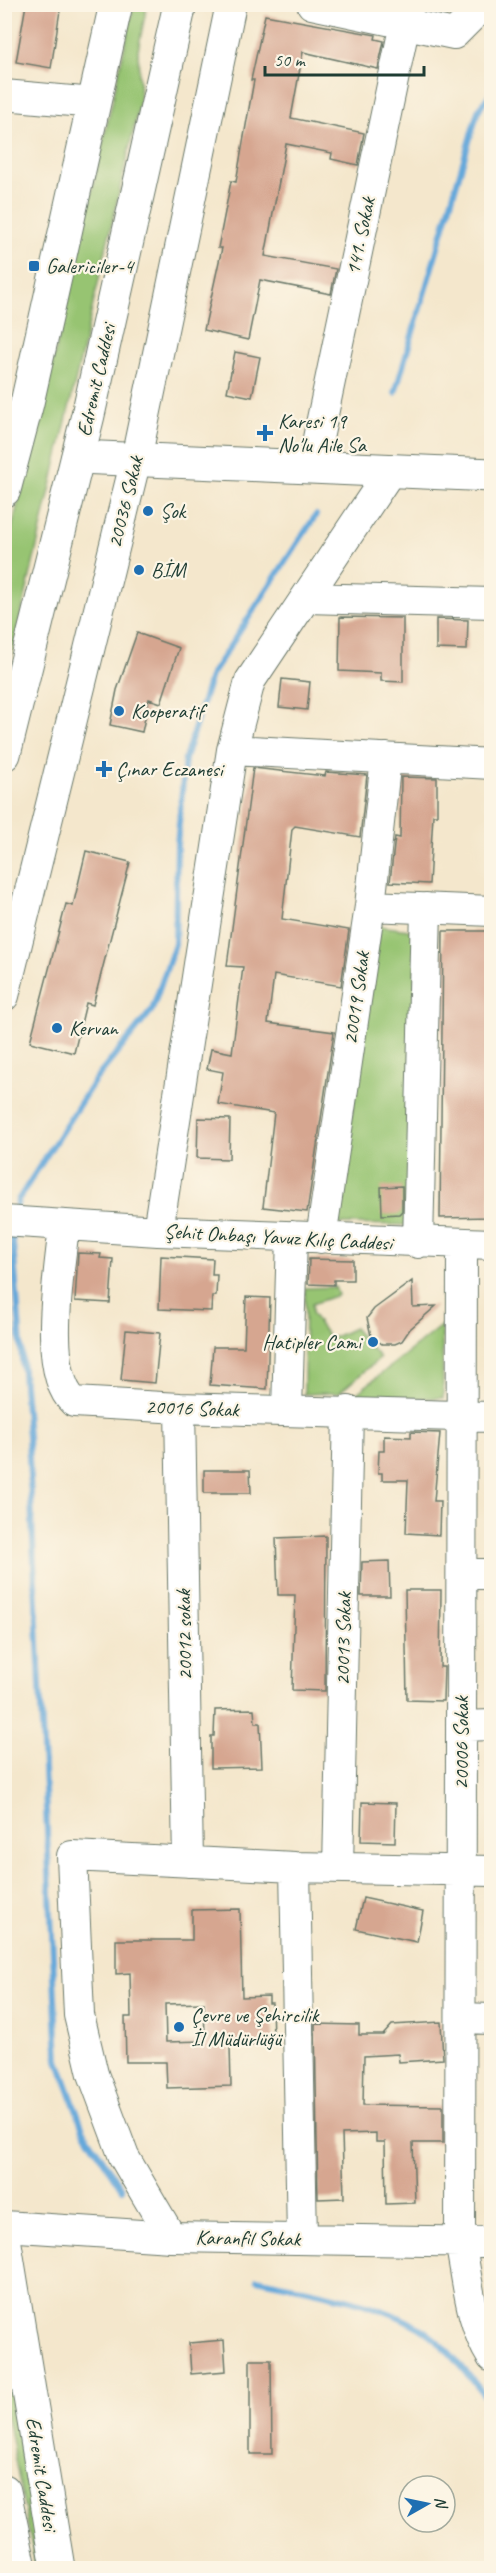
<svg xmlns="http://www.w3.org/2000/svg" width="496" height="2573" font-family="Caveat,sans-serif">
	<style>
		.green { fill: #97c472; stroke: #5b8053; stroke-width: 1.5 }
		.lines { fill: none; stroke-linecap: round; stroke-linejoin: round }
		.stream { stroke: #65a8da; stroke-width: 6 }
		.building { fill: #d6a690; fill-rule: evenodd }
		.minor-casing { stroke: #6a7869; stroke-width: 32 }
		.major-casing { stroke: #6a7869; stroke-width: 35 }
		.highway-casing { stroke: #6a7869; stroke-width: 35 }
		.minor { stroke: #fff; stroke-width: 30 }
		.major { stroke: #fff; stroke-width: 33 }
		.highway { stroke: #fff; stroke-width: 33 }
		.poi-dot { fill: #1f6fb2; stroke: #fcf5e5; stroke-width: 2 }
		.labels { text-anchor: middle; dominant-baseline: central; stroke-width: 4.5; stroke-linejoin: round; paint-order: stroke }
		.street-label { font-size: 21px; fill: #1f3d34; stroke: #fcf5e5 }
		.poi-label { font-size: 21px; fill: #1f3d34; stroke: #fcf5e5; text-anchor: start }
	</style>
	<rect width="100%" height="100%" fill="#fcf5e5"/>
	<filter id="ink" filterUnits="userSpaceOnUse"><feTurbulence type="fractalNoise" baseFrequency=".0167" numOctaves="2"/><feDisplacementMap in="SourceGraphic" scale="12" xChannelSelector="R" yChannelSelector="G"/><feConvolveMatrix kernelMatrix="1 2 1 2 8 2 1 2 1" color-interpolation-filters="sRGB"/></filter>
	<filter id="wash" filterUnits="userSpaceOnUse"><feTurbulence type="fractalNoise" baseFrequency=".008" numOctaves="4" result="noise"/><feDisplacementMap in="SourceGraphic" scale="24" xChannelSelector="R" yChannelSelector="G"/><feGaussianBlur stdDeviation="1.35" result="paint"/><feColorMatrix in="noise" values="0 0 0 0 0 0 0 0 0 0 0 0 0 0 0 0 0 1.4 0 .05"/><feComposite in="paint" operator="in"/></filter>
	<g filter="url(#wash)">
		<rect width="100%" height="100%" fill="#f4e7cc"/>
		<path class="green" d="M134,5H147L138,50L140,102L5,684V556L64,316Z
			M379,926L416,931L410,1225L336,1224Z
			M335,1287L338,1295L312,1304V1314L330,1339L354,1328L380,1358L339,1393L304,1394L305,1288Z
			M442,1325L443,1398H351Z
			M4,2377L9,2384L44,2568H36L5,2408Z"/>
		<g class="lines">
			<path class="stream" d="M395,393L478,111L492,91
				M15,1215L18,1200L95,1080L152,1010L175,944L177,845L185,759L211,675L316,515
				M12,1231L28,1436L58,2060L83,2129L122,2189
				M257,2279C309,2291 374,2300 420,2328C449,2346 471,2379 492,2405"/>
		</g>
		<g id="blocks">
			<path class="building" d="M26,4H61L51,68L16,62Z
				M265,15L376,35L375,39L384,41L378,69L303,52L291,118L364,133L358,165L331,159L332,153L286,144L265,256L336,269L331,294L260,280L248,340L204,330L222,248H218L231,181L236,182L254,80H251Z
				M235,352L260,357L252,397L227,392Z
				M340,617L403,618V682L381,681V673L339,671Z
				M436,619L468,620L467,650L436,649Z
				M137,633L179,648L161,703L149,699L142,732L110,725L117,690Z
				M282,679L310,682L307,710L279,707Z
				M253,768L325,776L326,772L367,775L360,837L295,826L292,829L282,919L349,930L341,986L274,975L268,1023L334,1032L307,1212L263,1207L274,1113L218,1104L223,1072L207,1069L211,1049L232,1053L243,967L227,966Z
				M401,777L437,778V815H433L429,884L390,882L395,837L400,838Z
				M86,851L130,862L93,1005L86,1003L74,1053L30,1042L66,904L73,906Z
				M443,931H490V1217L440,1218Z
				M198,1118L230,1119L229,1159L197,1158Z
				M402,1186V1211L399,1214L382,1215L381,1187Z
				M78,1253L101,1254L100,1258L113,1259L110,1303L75,1301Z
				M161,1256L213,1259L212,1275H217L216,1296H212L211,1311L159,1309Z
				M309,1259L353,1260V1280H334V1285L308,1284Z
				M412,1281L413,1307L436,1306L410,1329L402,1341L395,1344H382L371,1336L367,1318L374,1309Z
				M246,1297L270,1298L267,1389L210,1385L213,1347H244Z
				M126,1330L160,1333L155,1383L121,1380Z
				M411,1432L440,1433L434,1501H440L439,1535L406,1533L408,1480H382V1473H378L379,1451H384V1436L411,1437Z
				M204,1470H250L251,1493H204Z
				M326,1536L325,1691L292,1690L295,1595H278L276,1538Z
				M389,1561L390,1596H361L362,1562Z
				M405,1590H441L440,1667H444L443,1701L407,1700Z
				M254,1709L255,1723H260L262,1767L211,1768V1736H214L215,1710Z
				M362,1802L396,1803L395,1842L361,1841Z
				M363,1898L423,1911L417,1942L356,1929Z
				M240,1909L242,1997L269,1996V2003H272L273,2039H269V2045L230,2046L231,2086L167,2088L166,2062H126L125,2017H131L130,1973L116,1974V1940H192V1910ZM204,2003L205,2041L166,2042L165,2004Z
				M441,2022L443,2059L399,2062L398,2054L364,2056L363,2105L443,2106V2143H413L415,2203L386,2204L385,2142H376V2133L342,2134L344,2198L318,2199L315,2024L359,2025V2035H383L392,2025Z
				M224,2340L226,2371L191,2374L189,2343Z
				M250,2360H271L272,2454H250Z"/>
		</g>
	</g>
	<g filter="url(#ink)">
		<use href="#blocks" fill-opacity="0" stroke="#6a7869" stroke-width="1.5"/>
		<g class="lines">
			<g class="minor-casing">
				<path id="minor" d="M312,4L454,34L484,4
					M4,95L94,103
					M312,467L409,4
					M306,598L492,603
					M232,750L492,764
					M370,906L492,911
					M4,996L136,459L231,4
					M4,1221L158,1231L492,1244
					M64,1226C60,1268 41,1372 74,1402L180,1408L492,1417
					M158,1231L232,750L250,681L391,470
					M321,1238L370,906L386,758
					M418,1243L426,908
					M462,1244L460,2241C468,2281 470,2323 492,2357
					M180,1408L188,1862
					M287,1410L292,1236
					M462,1574H492
					M461,1726L492,1725
					M295,1867L302,2239
					M338,1868L348,1411
					M461,2018L492,2019
					M4,2226L171,2237L492,2242
					M171,2237L124,2157L93,2074L79,2015L72,1856L295,1867L492,1871"/>
			</g>
			<g class="major-casing">
				<path id="major" d="M78,457L492,475"/>
			</g>
			<g class="highway-casing">
				<path id="highway" d="M4,490L27,403L116,4
					M4,754L88,415L180,4
					M4,2238L58,2568
					M4,2491L20,2568"/>
			</g>
			<use href="#minor" class="minor"/>
			<use href="#major" class="major"/>
			<use href="#highway" class="highway"/>
		</g>
	</g>
	<g class="poi-dot">
		<rect x="28" y="260" width="12" height="12" rx="3"/>
		<path d="M262 424h6v6h6v6h-6v6h-6v-6h-6v-6h6z"/>
		<circle cx="148" cy="511" r="6"/>
		<circle cx="139" cy="570" r="6"/>
		<circle cx="119" cy="711" r="6"/>
		<path d="M101 760h6v6h6v6h-6v6h-6v-6h-6v-6h6z"/>
		<circle cx="57" cy="1028" r="6"/>
		<circle cx="373" cy="1342" r="6"/>
		<circle cx="179" cy="2027" r="6"/>
	</g>
	<g class="labels">
		<g class="street-label">
			<text transform="translate(360 236) rotate(-78)">141. Sokak</text>
			<text transform="translate(96 380) rotate(-77)">Edremit Caddesi</text>
			<text transform="translate(125 502) rotate(-76)">20036 Sokak</text>
			<text transform="translate(356 998) rotate(-82)">20019 Sokak</text>
			<text transform="translate(278 1237) rotate(3)">Şehit Onbaşı Yavuz Kılıç Caddesi</text>
			<text transform="translate(192 1408) rotate(2)">20016 Sokak</text>
			<text transform="translate(184 1635) rotate(-91)">20012 sokak</text>
			<text transform="translate(343 1639) rotate(-89)">20013 Sokak</text>
			<text transform="translate(461 1743) rotate(-90)">20006 Sokak</text>
			<text transform="translate(248 2238) rotate(1)">Karanfil Sokak</text>
			<text transform="translate(42 2474) rotate(81)">Edremit Caddesi</text>
		</g>
		<g class="poi-label">
			<text x="46" y="266">Galericiler-4</text>
			<text x="278" y="421">Karesi 19<tspan x="278" dy="24">No'lu Aile Sa</tspan></text>
			<text x="160" y="511">Şok</text>
			<text x="151" y="570">BİM</text>
			<text x="131" y="711">Kooperatif</text>
			<text x="116" y="769">Çınar Eczanesi</text>
			<text x="69" y="1028">Kervan</text>
			<text x="361" y="1342" text-anchor="end">Hatipler Cami</text>
			<text x="191" y="2015">Çevre ve Şehircilik<tspan x="191" dy="24">İl Müdürlüğü</tspan></text>
		</g>
	</g>
	<rect width="496" height="2573" fill="none" stroke="#fcf5e5" stroke-width="24"/>
	<g transform="translate(427 2504) rotate(81)"><circle r="28" fill="#fcf5e5" stroke="#a4ab9e" stroke-width="1.5"/>
	<path d="M0-4.5L10 22L0 15L-10 22Z" fill="#1f6fb2"/>
	<text y="-9" font-size="16" font-weight="bold" text-anchor="middle" fill="#1f3d34">N</text>
	</g>
	<path d="M265 66v9h159v-9" fill="none" stroke="#1f3d34" stroke-width="3"/>
	<text x="274" y="66" font-size="18" fill="#1f3d34" stroke="#fcf5e5" stroke-width="4.5" paint-order="stroke">50 m</text>
</svg>
